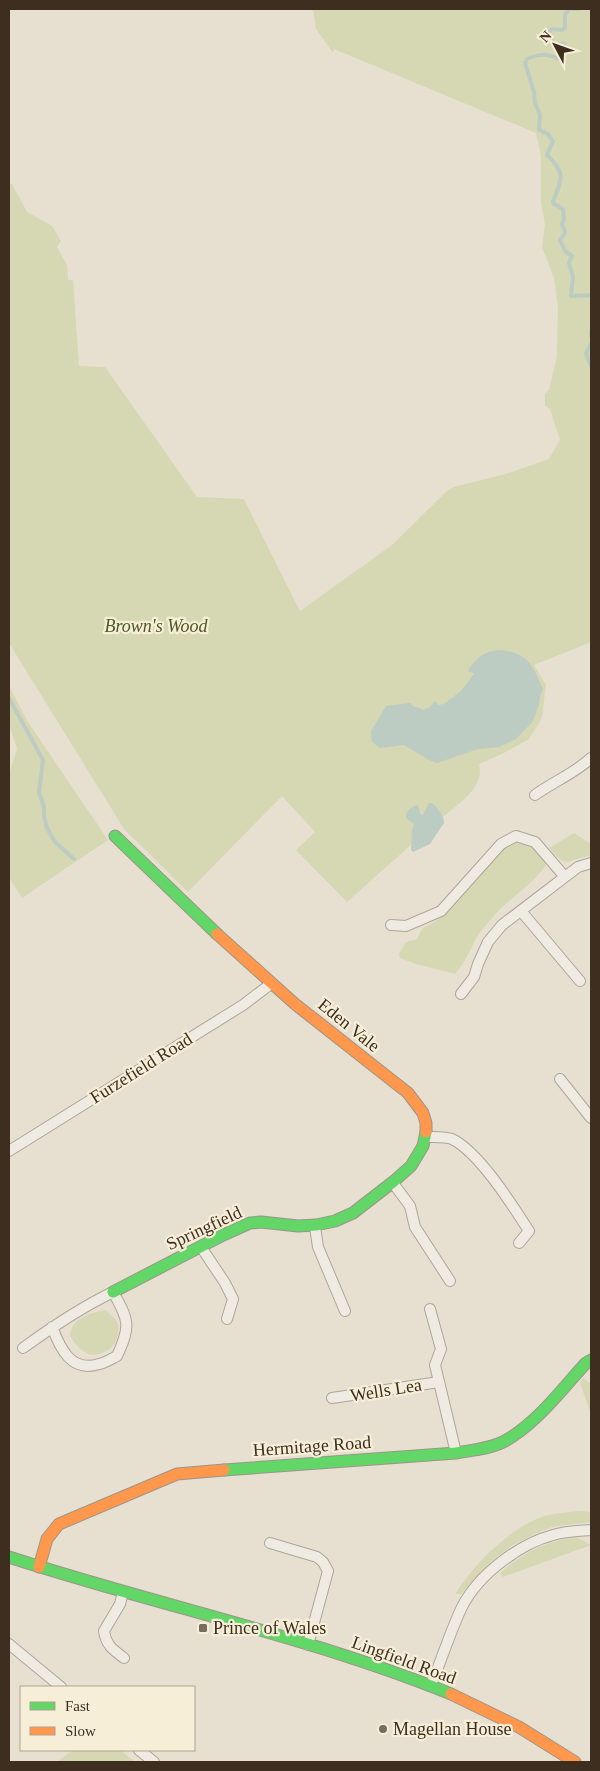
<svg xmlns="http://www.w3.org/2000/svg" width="600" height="1771" font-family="Georgia,serif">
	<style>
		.green { fill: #d6d7b3 }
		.water { fill: #bcccc2 }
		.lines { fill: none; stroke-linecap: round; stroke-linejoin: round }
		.stream { stroke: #bcccc2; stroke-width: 4 }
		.street-casing { stroke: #ada599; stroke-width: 12 }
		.fast-casing { stroke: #9c958a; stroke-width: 13 }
		.slow-casing { stroke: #9c958a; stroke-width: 13 }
		.street { stroke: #efebe3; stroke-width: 10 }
		.fast { stroke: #63d668; stroke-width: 11 }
		.slow { stroke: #ff974d; stroke-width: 11 }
		.poi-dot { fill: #786c5e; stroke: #f7eed8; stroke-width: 2 }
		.labels { text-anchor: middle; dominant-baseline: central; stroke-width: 4.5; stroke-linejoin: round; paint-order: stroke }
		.park-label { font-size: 18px; font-style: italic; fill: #4d5a26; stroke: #f7eed8 }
		.street-label { font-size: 18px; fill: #3d2e20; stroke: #f7eed8 }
		.poi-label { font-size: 18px; fill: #3d2e20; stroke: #f7eed8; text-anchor: start }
	</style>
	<rect width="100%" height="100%" fill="#e7e0d1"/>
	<path class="green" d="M313,9H591V642L534,665L546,685L542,717L539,723L529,739L502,754L479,764C485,788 458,804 443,817L438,808L424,815L420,813L412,830V844L347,902L296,850L315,832L282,796L188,892L124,829L9,643V184H12L27,212L52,226L61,241L57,247L67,265L68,280H73L79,366L105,367L197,497L244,499L300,611L392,545L447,491L454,487L506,474L549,459L560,440L550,409L545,406V394L549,390L557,356L558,306L554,278L542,247L545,224L541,204V157L536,133L334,49L333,53L316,29Z
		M9,686L28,722L108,840L22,898L9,877V775L17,749L9,724Z
		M574,833L591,844V856C567,857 571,873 549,848Z
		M519,840L532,845L548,862C535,884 510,897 494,916C488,923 481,930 477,937C470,950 465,963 455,974L416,964L400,958L399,954L406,942L417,939L422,929L436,921L456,902L501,848L507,844Z
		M106,1310L117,1321C118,1324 119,1329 118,1333C117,1349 97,1361 83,1351C77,1347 74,1341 70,1336C70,1319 92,1312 106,1310Z
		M583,1378L591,1384V1414L580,1383Z
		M579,1511L591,1512V1522L552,1527L532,1535L511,1546L492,1561L461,1594H455C475,1563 512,1525 548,1515C558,1513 569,1512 579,1511Z
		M576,1537L591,1545L503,1577L500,1573C525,1552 544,1542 576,1537Z
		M73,1750H120L135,1762H57Z"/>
	<path class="water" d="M498,650C528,652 532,664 543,689L540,696L539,705L533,721L516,739L499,747L478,749L437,763L429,760L404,745L380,748L372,742L371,731L386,706L410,703L414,707H418L423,710L430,707L435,701L438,705L444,704L461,691L474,674L473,673L468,671C475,658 484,652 498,650Z
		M429,803H432C438,808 444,815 444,823L430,844L413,852L411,850L412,830L414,824L406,818C406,810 410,808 417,805L419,808L420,813L423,815Z"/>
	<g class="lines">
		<path class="stream" d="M569,9L565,15V28L562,30L552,29L549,32L550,37L554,44H564C570,50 564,56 558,59C547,53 538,54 527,59L525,63L534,92L535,103L540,115L539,130L548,134L553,141L547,155C566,172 562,180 553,201L554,204L563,209L564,219L562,224C565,233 568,230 560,240L565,251L572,256L569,263L573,277L571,296L591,295
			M572,9H578
			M591,331V336
			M591,344L586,353L591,366
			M9,698L43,760L39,792L44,807V816L47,828L55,842L74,859"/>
		<g class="street-casing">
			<path id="street" d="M535,795C553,782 575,773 591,758
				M521,911L580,981
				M391,925L406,926L441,911L501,844L516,836L535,842L565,877
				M461,994L474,977L478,964L488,942L502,925L578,867L591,863
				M560,1079L591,1118
				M425,1137C433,1137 445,1136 452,1139C479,1152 513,1206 529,1231L519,1243
				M9,1151L243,1005L272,983
				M393,1183L410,1206L415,1227L450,1281
				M315,1227L318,1247L345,1311
				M201,1247L225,1283L233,1299L227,1319
				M430,1309L441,1349L435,1365L456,1453
				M23,1348C52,1327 80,1308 113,1292C129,1320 131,1326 117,1356C111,1359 105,1363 99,1364C71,1373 60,1348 52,1327
				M332,1398L439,1382
				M270,1543L317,1557L323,1562L328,1571L308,1645
				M123,1592L120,1604L104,1631C106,1645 113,1650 124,1658
				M9,1644L61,1687
				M431,1685C442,1659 450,1632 462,1607C478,1575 519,1544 553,1535C566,1531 578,1531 591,1530
				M139,1750L154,1762"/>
		</g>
		<g class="fast-casing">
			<path id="fast" d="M115,836L217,934
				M113,1292L223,1235L250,1223L261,1222L298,1226L316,1225L335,1221L353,1213L393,1182L411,1166L423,1146L426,1132
				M224,1470L456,1453C472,1450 490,1449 505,1441C537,1423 561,1390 586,1363L591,1360
				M9,1557C156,1605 308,1636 451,1694"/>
		</g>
		<g class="slow-casing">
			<path id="slow" d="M217,934L295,1004L408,1093L423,1113L426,1123V1132
				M39,1567L47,1539L59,1524L177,1474L224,1470
				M451,1694L519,1727L575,1762"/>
		</g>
		<use href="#street" class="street"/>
		<use href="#fast" class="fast"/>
		<use href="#slow" class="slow"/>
	</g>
	<g class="poi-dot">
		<rect x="198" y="1623" width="10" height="10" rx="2.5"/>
		<circle cx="383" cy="1729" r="5"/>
	</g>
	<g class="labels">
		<g class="park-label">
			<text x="156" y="626">Brown's Wood</text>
		</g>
		<g class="street-label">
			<text transform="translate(349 1025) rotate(39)">Eden Vale</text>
			<text transform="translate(141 1068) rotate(-32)">Furzefield Road</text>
			<text transform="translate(204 1228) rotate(-25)">Springfield</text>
			<text transform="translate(386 1390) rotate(-9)">Wells Lea</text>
			<text transform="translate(312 1446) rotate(-4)">Hermitage Road</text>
			<text transform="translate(404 1660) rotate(20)">Lingfield Road</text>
		</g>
		<g class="poi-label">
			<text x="213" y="1628">Prince of Wales</text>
			<text x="393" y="1729">Magellan House</text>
		</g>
	</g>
	<rect width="600" height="1771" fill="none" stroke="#3d2e20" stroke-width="20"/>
	<rect x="20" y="1686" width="175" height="65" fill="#f7eed8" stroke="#ada18e"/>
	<rect x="30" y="1702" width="25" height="8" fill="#63d668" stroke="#ada18e"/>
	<text x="65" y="1711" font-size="15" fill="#3d2e20">Fast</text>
	<rect x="30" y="1727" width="25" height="8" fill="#ff974d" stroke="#ada18e"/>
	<text x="65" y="1736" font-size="15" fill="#3d2e20">Slow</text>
	<g transform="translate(555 45) rotate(311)" stroke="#f7eed8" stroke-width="4" paint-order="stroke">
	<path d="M0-4L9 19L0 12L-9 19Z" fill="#3d2e20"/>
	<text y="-8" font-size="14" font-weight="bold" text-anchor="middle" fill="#3d2e20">N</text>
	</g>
</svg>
